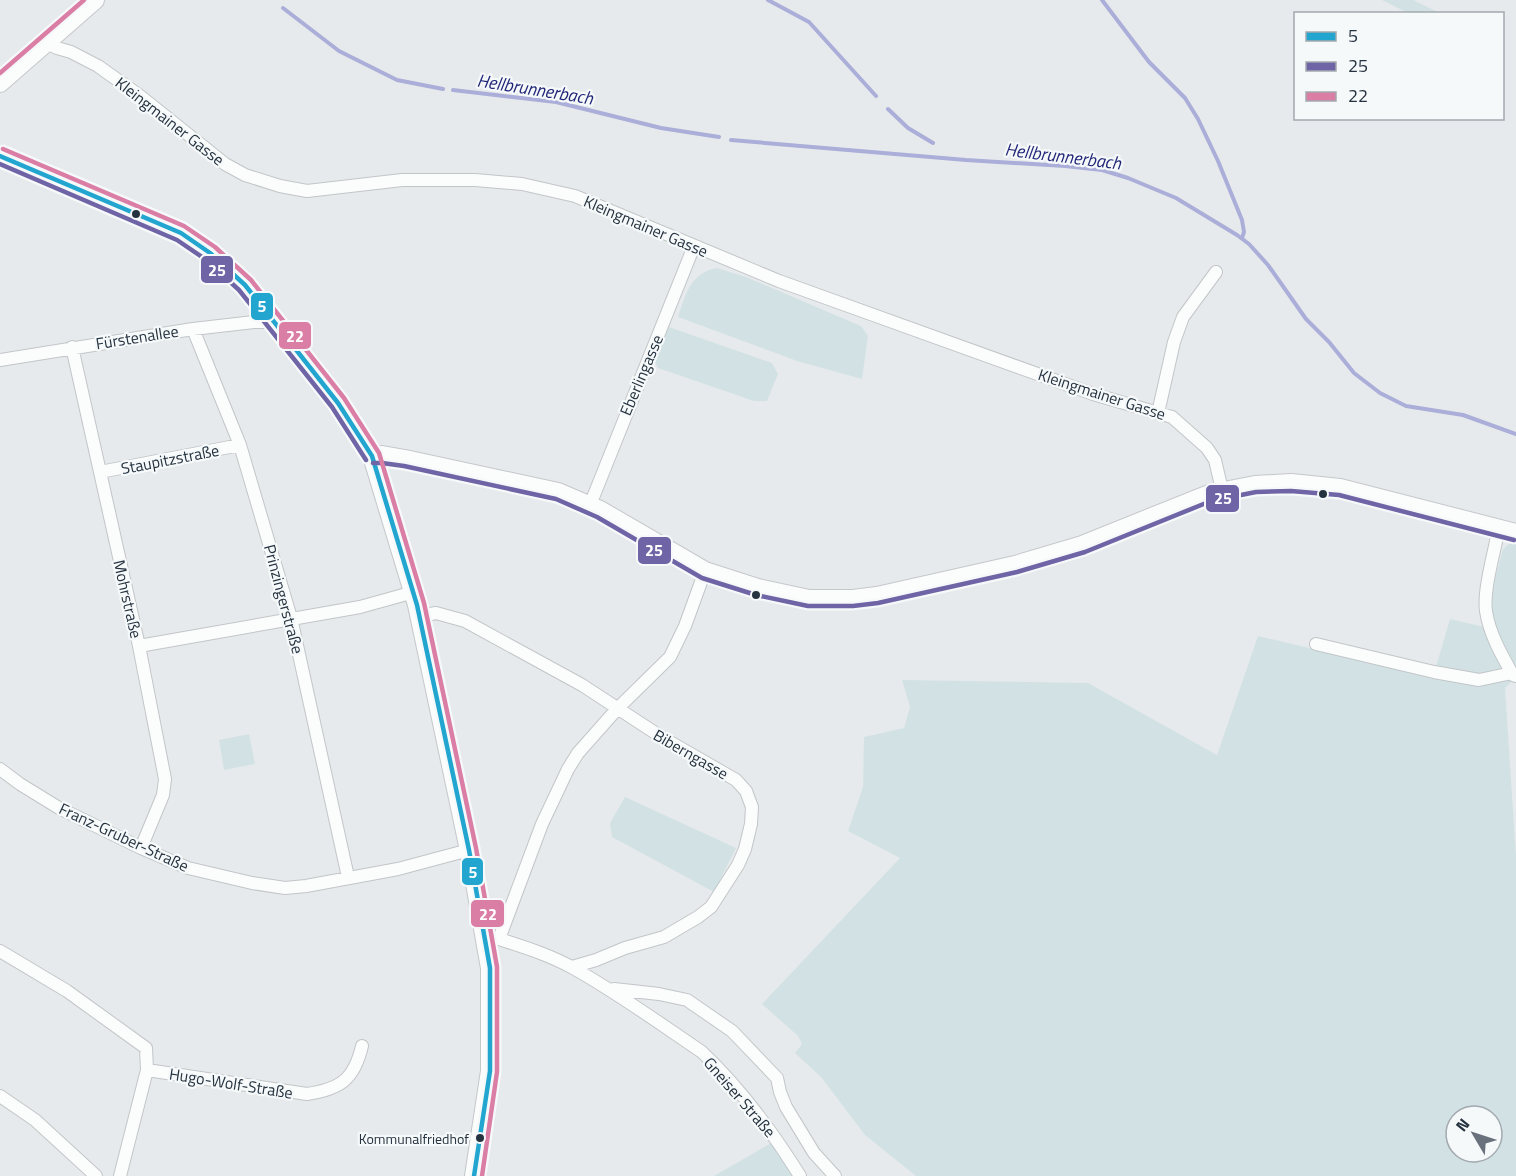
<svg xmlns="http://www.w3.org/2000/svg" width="1516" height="1176" font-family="'Titillium Web',sans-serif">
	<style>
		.green { fill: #d2e2e4; fill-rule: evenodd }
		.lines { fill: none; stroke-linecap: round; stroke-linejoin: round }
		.stream { stroke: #abaed8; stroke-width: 4 }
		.street-casing { stroke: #c2c6c8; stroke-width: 14 }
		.secondary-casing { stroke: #c5c8cb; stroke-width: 20 }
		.street { stroke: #fbfcfc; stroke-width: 12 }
		.secondary { stroke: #fbfcfc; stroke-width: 18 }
		.bus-1-casing { stroke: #f6f9fa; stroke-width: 9 }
		.bus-2-casing { stroke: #f6f9fa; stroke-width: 9 }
		.bus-3-casing { stroke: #f6f9fa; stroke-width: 9 }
		.bus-1 { stroke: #22a6d0; stroke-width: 4.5 }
		.bus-2 { stroke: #6f64a5; stroke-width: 4.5 }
		.bus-3 { stroke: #da7ea6; stroke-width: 4.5 }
		.bus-dot { fill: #25323f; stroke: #f6f9fa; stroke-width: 2 }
		.labels { text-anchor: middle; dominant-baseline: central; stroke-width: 4.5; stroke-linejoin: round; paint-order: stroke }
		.bus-label { font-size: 14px; fill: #25323f; stroke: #f6f9fa; text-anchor: end }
		.street-label { font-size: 16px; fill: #25323f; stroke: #f6f9fa }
		.water-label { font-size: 18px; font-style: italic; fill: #222779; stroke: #f6f9fa }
		.line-badge { stroke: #f6f9fa; stroke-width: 2 }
		.badge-label { font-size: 16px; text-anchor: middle; font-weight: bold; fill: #fff }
	</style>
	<rect width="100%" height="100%" fill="#e7eaec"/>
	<path class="green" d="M1382,0H1413L1440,13H1408Z
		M717,268L746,277L861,326L868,336L862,379L797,361L678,317C686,294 690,273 717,268Z
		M666,326L772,363L778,374L767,401H754L658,368L653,358Z
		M1516,541V677L1505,688L1516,856V1176H916L865,1135L821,1077L795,1053L802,1044L798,1036L762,1004L900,858L848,831L863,787L864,737L904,728L910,707L902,680L1088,683L1217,755L1258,636L1433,677L1450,619L1497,630L1491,607L1494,582L1503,549L1510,543ZM1456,1116H1492V1152H1456Z
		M249,734L255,764L224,770L219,740Z
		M625,797L736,848L714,892L612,837L610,823Z
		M773,1142L792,1176H714Z"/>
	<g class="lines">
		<path class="stream" d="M768,0L809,22L876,96
			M1102,0L1149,62L1185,98L1198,119L1218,161L1242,220L1244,232L1242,238
			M283,8L339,51L397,80L443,89
			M453,90L556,102L661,128L719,137
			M888,109L908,128L933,143
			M731,140L966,160L1065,166L1102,170L1128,178L1176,198L1237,235L1249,244L1268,265L1306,319L1329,342L1354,373L1380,393L1406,406L1463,415L1516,434"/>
		<g class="street-casing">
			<path id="street" d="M46,43L57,48L71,52L98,66L140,96L225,164L245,175L280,186L307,191L402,180H475L522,184L575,196L779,281L1093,394L1172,417L1207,448L1215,460L1222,490
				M193,329L240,445L291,618L348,877
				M72,347L139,646L165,779L163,795L141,848
				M0,360L193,329L254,322H274
				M1158,413L1174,342L1183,317L1216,272
				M100,472L240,445
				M590,505L694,246
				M1499,527C1495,550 1483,589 1486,611C1489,633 1502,656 1513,675L1516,676
				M420,616L436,613L465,621L582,685L663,738L736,780L746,791L752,807L751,824L745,849L738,865L711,907L698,917L664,937L625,948L596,960L572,967
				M1316,644L1434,672L1479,680L1512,673
				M139,646L360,607L414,592
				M0,769L20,784L59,808L141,848L188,868L252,883L285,888L306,886L398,869L469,850
				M493,939H499C524,947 550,955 573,968C618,993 659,1023 702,1052C740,1088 772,1131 800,1176
				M499,939L542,824L568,769L578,753L617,709L670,657L685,626L705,571
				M0,951L67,991L146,1048L147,1070
				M614,989L659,994L687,1000L732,1031L777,1078L780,1092L786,1107L814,1153L835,1176
				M0,1096L35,1120L96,1176
				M120,1176L147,1070L307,1094C340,1089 354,1080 362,1046"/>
		</g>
		<g class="secondary-casing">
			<path id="secondary" d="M0,83L95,0
				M0,156L181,233L210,253L245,285L338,403L372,456L417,605L469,850L490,968V1071L474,1176
				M372,456L382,455L405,459L558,492L600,510L705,571L758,588L809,599H853L877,596L1015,565L1082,545L1209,494L1255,485L1291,483L1340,488L1516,533"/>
		</g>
		<use href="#street" class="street"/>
		<use href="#secondary" class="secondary"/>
		<g class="bus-1-casing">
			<path id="bus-1" d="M0,156L181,233L210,253L245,285L338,403L372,456L417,605L469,850L490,968V1071L474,1176"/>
		</g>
		<g class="bus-2-casing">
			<path id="bus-2" d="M0,164L177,240L205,259L239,290L332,407L366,460
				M373,463H382L404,466L556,499L597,517L702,578L756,595L808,606H853L878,603L1017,572L1085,552L1211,501L1256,492L1291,491L1339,495L1514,540"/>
		</g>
		<g class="bus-3-casing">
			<path id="bus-3" d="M0,73L84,0
				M3,149L184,226L215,247L251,280L344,398L379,453L424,603L476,848L497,967V1072L482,1176"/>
		</g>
		<use href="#bus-1" class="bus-1"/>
		<use href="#bus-2" class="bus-2"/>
		<use href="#bus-3" class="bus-3"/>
	</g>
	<g class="bus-dot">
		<circle cx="136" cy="214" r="5"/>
		<circle cx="1323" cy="494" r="5"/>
		<circle cx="756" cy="595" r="5"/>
		<circle cx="480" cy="1138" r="5"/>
	</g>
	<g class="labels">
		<g class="bus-label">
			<text x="469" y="1138">Kommunalfriedhof</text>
		</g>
		<g class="street-label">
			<text transform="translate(170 121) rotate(38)">Kleingmainer Gasse</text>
			<text transform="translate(646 226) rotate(23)">Kleingmainer Gasse</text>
			<text transform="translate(137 337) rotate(-9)">Fürstenallee</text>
			<text transform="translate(641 375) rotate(-67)">Eberlingasse</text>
			<text transform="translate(1102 394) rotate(18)">Kleingmainer Gasse</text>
			<text transform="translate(170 459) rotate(-11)">Staupitzstraße</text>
			<text transform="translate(128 599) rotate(77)">Mohrstraße</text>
			<text transform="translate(284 599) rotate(75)">Prinzingerstraße</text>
			<text transform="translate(691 754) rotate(30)">Biberngasse</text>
			<text transform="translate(124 837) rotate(25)">Franz-Gruber-Straße</text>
			<text transform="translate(231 1083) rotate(9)">Hugo-Wolf-Straße</text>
			<text transform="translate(740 1097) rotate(49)">Gneiser Straße</text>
		</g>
		<g class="water-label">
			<text transform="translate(535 89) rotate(9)">Hellbrunnerbach</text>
			<text transform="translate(1063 156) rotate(7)">Hellbrunnerbach</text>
		</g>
	</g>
	<g class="line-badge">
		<rect x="200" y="255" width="34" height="29" rx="6" fill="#6f64a5"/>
		<rect x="250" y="292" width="24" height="29" rx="6" fill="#22a6d0"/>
		<rect x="278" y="321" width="34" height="29" rx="6" fill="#da7ea6"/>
		<rect x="1205" y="484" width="35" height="29" rx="6" fill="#6f64a5"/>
		<rect x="637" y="536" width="35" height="29" rx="6" fill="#6f64a5"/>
		<rect x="461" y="857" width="23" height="29" rx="6" fill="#22a6d0"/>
		<rect x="470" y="899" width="35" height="29" rx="6" fill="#da7ea6"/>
	</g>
	<g class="badge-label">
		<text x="217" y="276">25</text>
		<text x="262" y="312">5</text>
		<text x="295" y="342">22</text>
		<text x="1223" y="504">25</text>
		<text x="654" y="556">25</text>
		<text x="473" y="878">5</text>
		<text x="488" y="920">22</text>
	</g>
	<rect x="1294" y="12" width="210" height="108" fill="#f6f9fa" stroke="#a2a9af" stroke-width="1.5"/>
	<rect x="1306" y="32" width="30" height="9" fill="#22a6d0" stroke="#a2a9af" stroke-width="1.5"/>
	<text x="1348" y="42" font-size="18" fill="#25323f">5</text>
	<rect x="1306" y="62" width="30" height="9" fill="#6f64a5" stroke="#a2a9af" stroke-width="1.5"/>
	<text x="1348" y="72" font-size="18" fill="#25323f">25</text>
	<rect x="1306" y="92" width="30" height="9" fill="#da7ea6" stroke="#a2a9af" stroke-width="1.5"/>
	<text x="1348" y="102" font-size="18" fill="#25323f">22</text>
	<g transform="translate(1474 1134) rotate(309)"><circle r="28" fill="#f6f9fa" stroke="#a2a9af" stroke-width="1.5"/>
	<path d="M0-4.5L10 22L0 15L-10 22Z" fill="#69727c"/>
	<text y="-9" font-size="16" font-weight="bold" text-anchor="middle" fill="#25323f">N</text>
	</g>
</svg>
